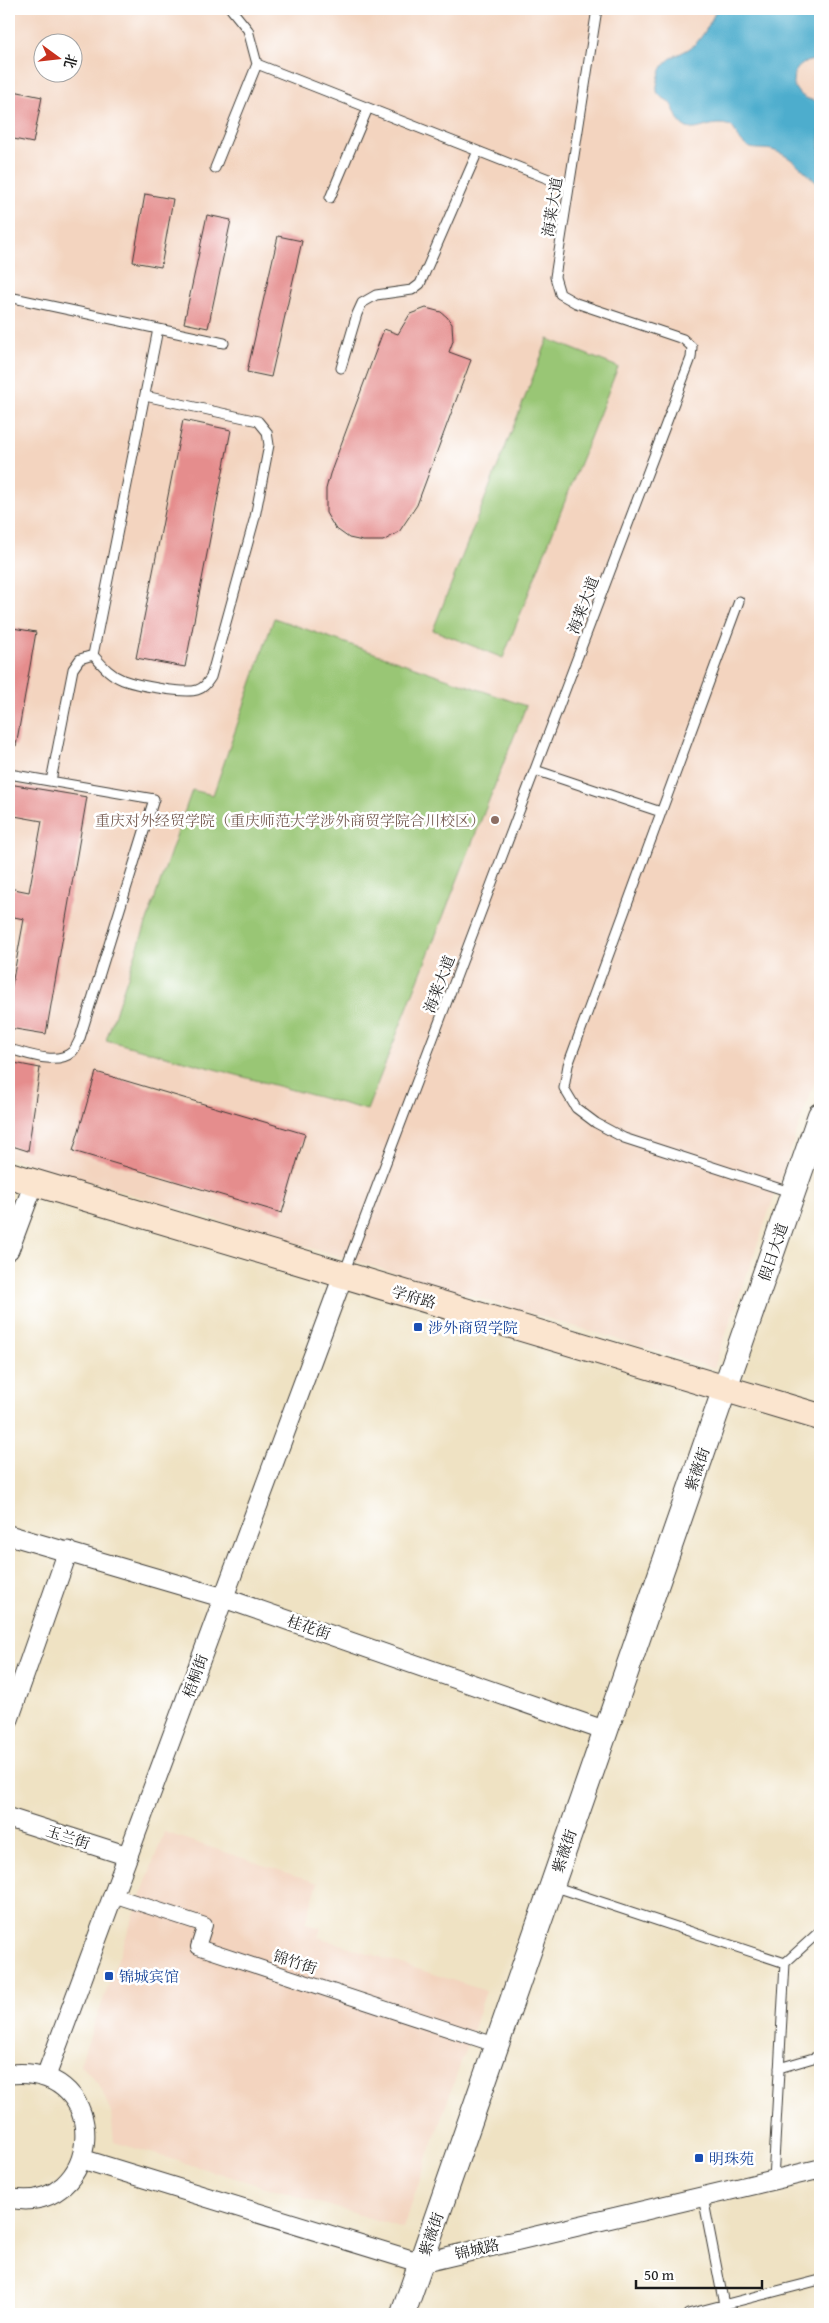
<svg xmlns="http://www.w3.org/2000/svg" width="829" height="2323" font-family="'Gentium Book Plus','Noto Serif SC',serif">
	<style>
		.built { fill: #f3d4bf; fill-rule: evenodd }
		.green { fill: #99c674; stroke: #5a7148 }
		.water { fill: #4eadcd; stroke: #356474 }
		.building { fill: #e58d8d }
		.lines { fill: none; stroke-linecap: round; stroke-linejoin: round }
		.service-casing { stroke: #3c3a35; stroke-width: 11 }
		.pedestrian-casing { stroke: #3c3a35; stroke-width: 16 }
		.minor-casing { stroke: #3c3a35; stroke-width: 21 }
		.tertiary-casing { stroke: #3c3a35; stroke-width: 26 }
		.secondary-casing { stroke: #3c3a35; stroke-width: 28 }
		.service { stroke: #fff; stroke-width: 9 }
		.pedestrian { stroke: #fff; stroke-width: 14 }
		.minor { stroke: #fff; stroke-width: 19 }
		.tertiary { stroke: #fff; stroke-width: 24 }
		.secondary { stroke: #fbe5cf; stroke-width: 26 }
		.education-dot { fill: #8d6e63; stroke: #fff; stroke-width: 2 }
		.transit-dot { fill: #1a4fb4; stroke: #fff; stroke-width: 2 }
		.labels { text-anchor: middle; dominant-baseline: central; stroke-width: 5; stroke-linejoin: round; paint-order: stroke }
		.street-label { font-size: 15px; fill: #1c1c1c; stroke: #fff }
		.education-label { font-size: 15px; fill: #785e54; stroke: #fff; text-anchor: end }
		.transit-label { font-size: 15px; fill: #164399; stroke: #fff; text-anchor: start }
	</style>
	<rect width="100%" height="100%" fill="#fff"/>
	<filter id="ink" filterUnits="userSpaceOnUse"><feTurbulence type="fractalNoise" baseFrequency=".02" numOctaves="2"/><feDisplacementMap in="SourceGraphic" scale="10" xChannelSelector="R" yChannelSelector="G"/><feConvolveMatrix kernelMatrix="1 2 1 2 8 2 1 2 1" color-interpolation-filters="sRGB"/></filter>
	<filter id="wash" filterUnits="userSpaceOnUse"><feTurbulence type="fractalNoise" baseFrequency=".0096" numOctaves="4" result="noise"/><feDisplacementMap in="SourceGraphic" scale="20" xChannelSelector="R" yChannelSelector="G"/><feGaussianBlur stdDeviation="1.12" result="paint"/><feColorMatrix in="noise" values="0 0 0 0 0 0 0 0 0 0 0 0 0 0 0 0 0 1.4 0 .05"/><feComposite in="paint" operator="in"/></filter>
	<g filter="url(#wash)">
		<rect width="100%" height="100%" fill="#efe2c3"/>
		<path class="built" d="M9,9H820V1066L714,1368L9,1158ZM42,42H72V72H42Z
			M164,1832L318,1883L305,1923L321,1928L318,1937L486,1991L403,2228L114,2142L111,2113L100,2086L80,2064Z"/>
		<path class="green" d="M548,339L618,367L503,658L433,630Z
			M274,618L526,706L367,1110L106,1040L192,790L213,795Z"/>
		<path class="water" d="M717,9H820V60C790,58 779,96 820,102V186C806,173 793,157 775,151C765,147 754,152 745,145C738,140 737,132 731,126C711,119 699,133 687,128C676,123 677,112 670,103C667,99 658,97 657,91C656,87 658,81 659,76C665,53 683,57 697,42C706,32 711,20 717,9Z"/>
		<g id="blocks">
			<path class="building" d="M9,90L42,97L33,143L9,138Z
				M145,194L173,199L161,267L133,262Z
				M207,215L231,220L208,328L184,323Z
				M278,236L302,241L271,377L247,372Z
				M426,308L441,312L447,317L452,324L453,341L449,352L471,360L417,505L399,532L383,541H363L349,538L335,528L326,513V489L330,474L384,329L398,334L410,314Z
				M183,420L231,430L185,667L136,658Z
				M13,628L36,632L16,746L9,745V653Z
				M9,784L87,797L46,1034L9,1028V989L11,990L24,919L9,916V888L29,892L42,821L9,815Z
				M9,1062L40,1068L28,1151L9,1145Z
				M96,1072L305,1134L282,1213L73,1151Z"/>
		</g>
	</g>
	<g filter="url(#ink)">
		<use href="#blocks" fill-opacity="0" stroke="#3c3a35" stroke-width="1"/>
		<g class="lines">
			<g class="service-casing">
				<path id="service" d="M231,9L248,30L257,64L569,187
					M215,168L257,64
					M330,198L368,108
					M9,297L224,343
					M341,368L357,314L362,303L376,295L412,290L420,284L478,151
					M739,601L568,1065L564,1088L576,1108L596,1123L624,1138L793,1193
					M93,655C102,665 110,675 123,680C136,685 184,694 197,690C204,688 207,683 211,677L255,517L269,445L267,432L258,421L145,396
					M535,770L661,812
					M9,774L154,799L80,1038C78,1043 75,1049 72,1052C56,1066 26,1053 9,1049
					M51,781L73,669L80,659L93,655L158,329
					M344,1273L691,358L692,347L683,339L576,303L560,294L555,277L597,9
					M553,1886L785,1963
					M779,2068L820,2056
					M773,2180L785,1963L820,1931
					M703,2197L724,2305
					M688,2314L820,2280"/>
			</g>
			<g class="pedestrian-casing">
				<path id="pedestrian" d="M113,1895L205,1925L198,1947L496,2045"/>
			</g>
			<g class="minor-casing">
				<path id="minor" d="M9,1250L34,1183
					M9,1535L224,1598L606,1731
					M9,1719L68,1551
					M9,1818L128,1856
					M9,2074C118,2063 102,2218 9,2198
					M46,2076L343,1276
					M82,2159L421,2263L820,2169"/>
			</g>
			<g class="tertiary-casing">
				<path id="tertiary" d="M403,2314L820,1115"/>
			</g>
			<g class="secondary-casing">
				<path id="secondary" d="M9,1175L820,1417"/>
			</g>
			<use href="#service" class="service"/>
			<use href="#pedestrian" class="pedestrian"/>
			<use href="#minor" class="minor"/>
			<use href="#tertiary" class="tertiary"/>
			<use href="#secondary" class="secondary"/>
		</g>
	</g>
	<circle class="education-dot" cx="495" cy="820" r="5"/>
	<g class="transit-dot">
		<rect x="413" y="1322" width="10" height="10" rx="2.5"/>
		<rect x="104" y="1971" width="10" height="10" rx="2.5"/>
		<rect x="694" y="2153" width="10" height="10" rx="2.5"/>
	</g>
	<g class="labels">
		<g class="street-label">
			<text transform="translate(552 207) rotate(-81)">海莱大道</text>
			<text transform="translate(583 605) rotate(-69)">海莱大道</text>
			<text transform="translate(439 984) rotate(-69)">海莱大道</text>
			<text transform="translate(773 1252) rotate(-71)">假日大道</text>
			<text transform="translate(414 1297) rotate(16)">学府路</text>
			<text transform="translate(697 1469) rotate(-71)">紫薇街</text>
			<text transform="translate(309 1627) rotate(19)">桂花街</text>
			<text transform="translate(195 1676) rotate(-70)">梧桐街</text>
			<text transform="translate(68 1837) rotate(18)">玉兰街</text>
			<text transform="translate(564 1851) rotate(-71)">紫薇街</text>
			<text transform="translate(295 1962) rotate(18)">锦竹街</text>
			<text transform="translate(431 2234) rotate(-71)">紫薇街</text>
			<text transform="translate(477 2249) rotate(-13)">锦城路</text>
		</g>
		<g class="education-label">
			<text x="485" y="820">重庆对外经贸学院（重庆师范大学涉外商贸学院合川校区）</text>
		</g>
		<g class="transit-label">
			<text x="428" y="1327">涉外商贸学院</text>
			<text x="119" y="1976">锦城宾馆</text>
			<text x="709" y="2158">明珠苑</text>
		</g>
	</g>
	<rect width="829" height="2323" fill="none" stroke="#fff" stroke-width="30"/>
	<g transform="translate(58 58) rotate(105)"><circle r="24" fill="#ffffff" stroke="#a4a4a4"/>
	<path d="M0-4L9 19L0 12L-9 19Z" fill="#c8321e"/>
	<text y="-8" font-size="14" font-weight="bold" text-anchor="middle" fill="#1c1c1c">北</text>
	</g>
	<path d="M636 2280v8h126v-8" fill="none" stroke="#1c1c1c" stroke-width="2.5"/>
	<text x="644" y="2280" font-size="15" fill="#1c1c1c" stroke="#ffffff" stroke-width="4" paint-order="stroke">50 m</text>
</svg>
